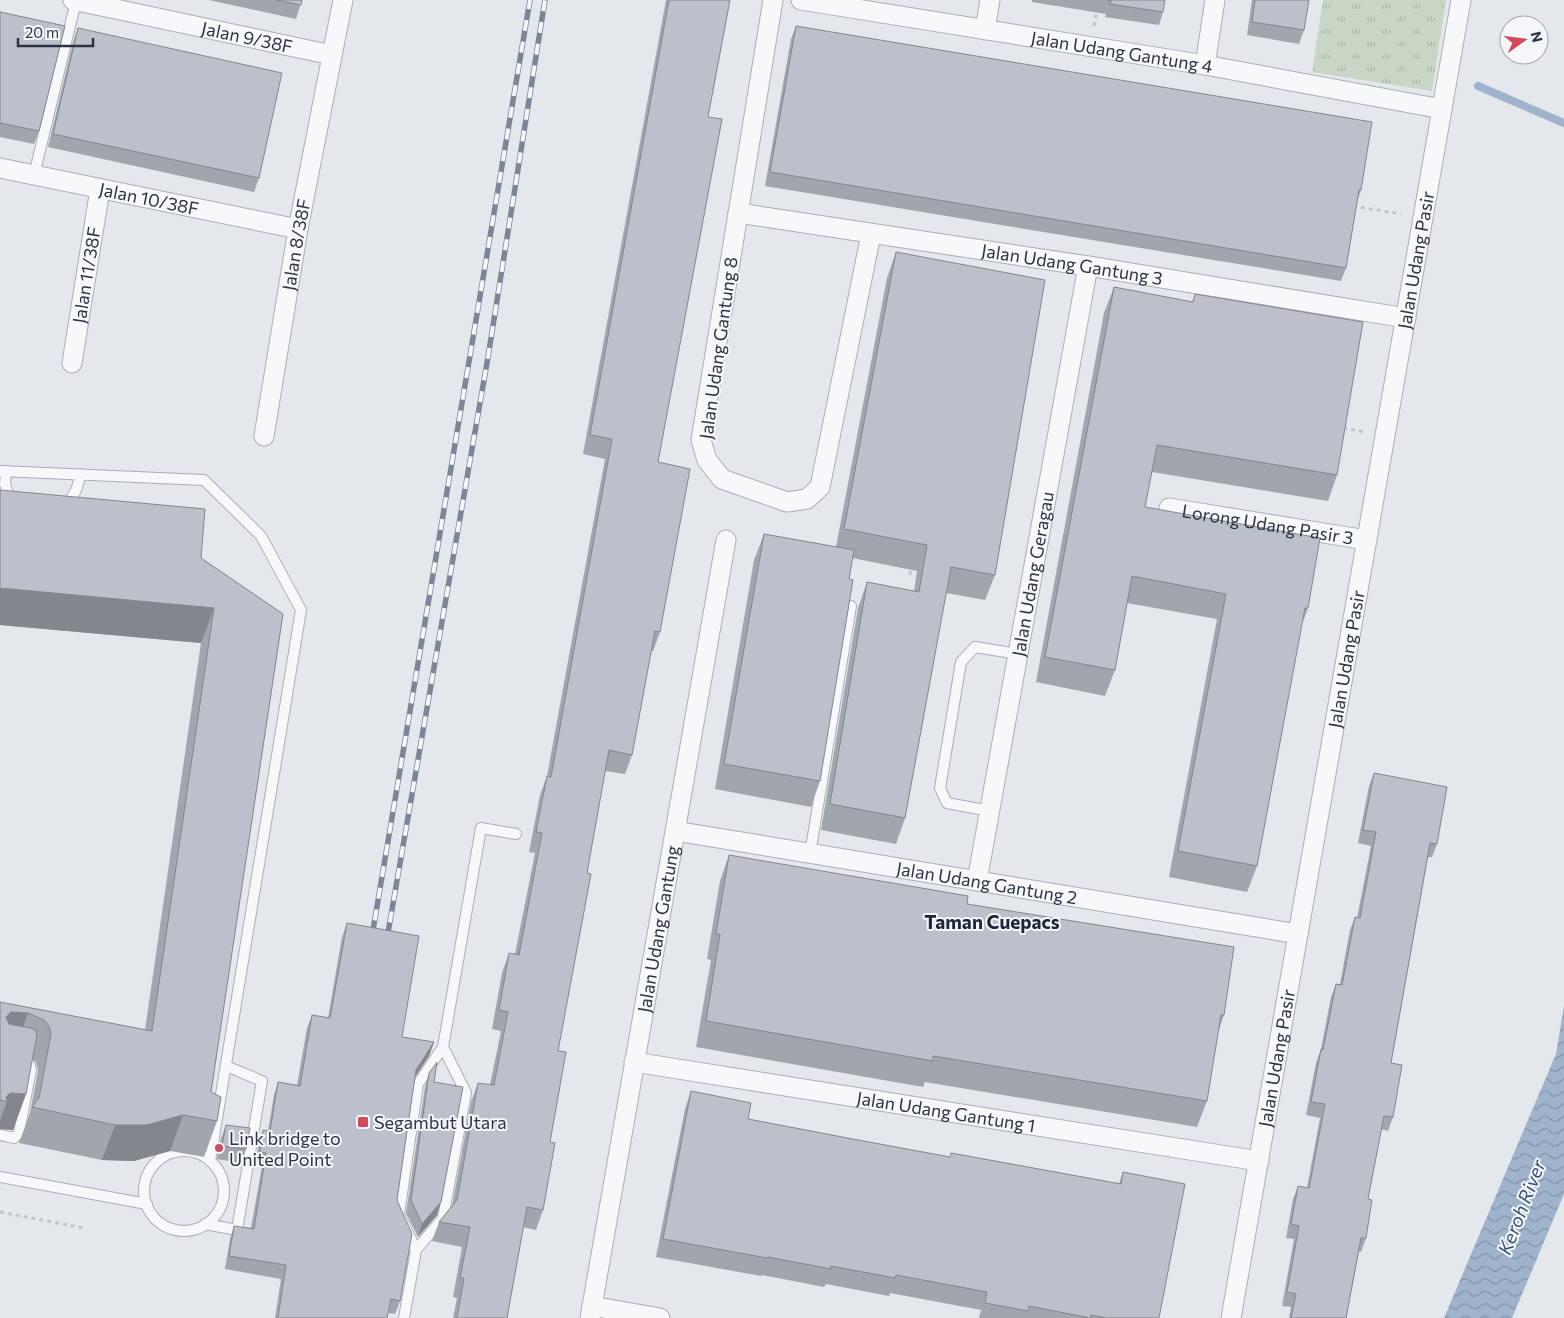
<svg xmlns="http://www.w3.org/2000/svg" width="1564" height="1318" font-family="Commissioner,sans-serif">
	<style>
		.park { fill: url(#park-tufts) }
		.water { fill: url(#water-waves) }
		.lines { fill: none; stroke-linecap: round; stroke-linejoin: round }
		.stream { stroke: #9fb4cc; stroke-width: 8 }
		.lane-casing { stroke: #a9aeb7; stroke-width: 12 }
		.street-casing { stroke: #a9aeb7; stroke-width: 21 }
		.path { stroke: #c2c5cb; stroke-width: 3; stroke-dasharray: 4 4; stroke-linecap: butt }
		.lane { stroke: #f7f8fa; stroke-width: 10 }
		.street { stroke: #f7f8fa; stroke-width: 19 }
		.rail-casing { stroke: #7d8696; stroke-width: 5.5 }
		.rail { stroke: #f4f6f9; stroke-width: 4; stroke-dasharray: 11; stroke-linecap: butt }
		.wall { fill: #a1a5ae }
		.shaded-wall { fill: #83868d }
		.building { fill: #bbc0ca; stroke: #83868d }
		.poi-dot { fill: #d1495b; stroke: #f4f6f9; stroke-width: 2 }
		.labels { text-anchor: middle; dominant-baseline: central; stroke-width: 4; stroke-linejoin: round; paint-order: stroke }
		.street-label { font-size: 18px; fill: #2b3445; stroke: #f4f6f9 }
		.poi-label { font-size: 18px; fill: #2b3445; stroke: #f4f6f9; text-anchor: start }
		.neighbourhood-label { font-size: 19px; font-weight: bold; fill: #1d2536; stroke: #f4f6f9 }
		.water-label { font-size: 19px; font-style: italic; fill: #34527a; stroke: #f4f6f9 }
	</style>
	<defs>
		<pattern id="park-tufts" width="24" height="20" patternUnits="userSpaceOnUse" patternTransform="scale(1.25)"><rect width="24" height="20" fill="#c9d6c5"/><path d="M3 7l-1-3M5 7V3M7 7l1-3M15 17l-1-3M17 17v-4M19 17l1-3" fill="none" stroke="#adb8ab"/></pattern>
		<pattern id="water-waves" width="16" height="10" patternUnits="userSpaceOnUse" patternTransform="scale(1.25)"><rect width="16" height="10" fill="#9fb4cc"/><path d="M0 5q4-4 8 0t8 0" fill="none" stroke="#8293a7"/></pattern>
	</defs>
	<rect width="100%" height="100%" fill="#e4e7ec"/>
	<path class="park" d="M1323,0H1446L1432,91L1312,72Z"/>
	<path class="water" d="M1564,1006V1194L1512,1318H1444L1556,1054Z"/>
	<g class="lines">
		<path class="stream" d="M1478,86L1564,123"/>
		<g class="lane-casing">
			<path id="lane" d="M34,175L76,1
				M0,471L204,480L261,536L301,610L210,1161
				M6,471L5,484L11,503
				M64,506C75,496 78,488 80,474
				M990,811L947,803L940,788L961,662L975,647L1018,654
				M810,854L851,606
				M0,1054C12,1056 28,1055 31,1069L19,1133L14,1138L0,1135
				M144 1191a40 40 0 1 1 80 0a40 40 0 1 1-80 0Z
				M0,1177L147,1204
				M205,1224L237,1230L262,1081L226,1066
				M416,1250L399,1214L418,1084L443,1047L481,828L516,834
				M404,1318L416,1250L443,1218L466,1093L443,1047"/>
		</g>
		<g class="street-casing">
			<g id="street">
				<path id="s1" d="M73,0L332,55"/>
				<path d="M773,0L701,440L707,460L722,479L787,502L807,499L820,487L871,234"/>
				<path id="s2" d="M801,0L1205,65L1442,109"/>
				<path d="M985,30L990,0"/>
				<path d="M1205,65L1215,0"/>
				<path id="s3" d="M0,168L298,229"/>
				<path id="s4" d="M738,213L1088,266L1406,318"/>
				<path id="s5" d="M72,363L100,189"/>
				<path id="s6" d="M264,436L298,229L343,0"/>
				<path id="s7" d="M1169,508L1367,540"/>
				<path id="s8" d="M675,831L1298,934"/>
				<path id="s9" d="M977,881L1088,266"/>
				<path id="s10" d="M634,1062L1259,1161"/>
				<path d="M592,1306L660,1318"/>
				<path id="s11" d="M590,1318L726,540"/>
				<path id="s12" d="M1231,1318L1461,0"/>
			</g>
		</g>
		<path class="path" d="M1094,26L1097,10
			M1353,206L1401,214
			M1343,428L1364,432
			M910,575L911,566
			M0,1212L84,1228"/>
		<use href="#lane" class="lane"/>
		<use href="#street" class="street"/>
		<g class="rail-casing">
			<path id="rail" d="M371,942L530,0
				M386,944L488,357L545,0"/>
		</g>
		<use href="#rail" class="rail"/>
	</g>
	<path class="wall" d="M209,0H302L296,19Z
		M666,0H730L708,117L658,462L660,632L653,651H651L632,755L625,774L605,771L587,873L558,1051L543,1210L536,1230L523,1227L507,1318H453L457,1298L453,1297L462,1247L432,1241L439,1222L452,1206L471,1102L478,1083L490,1085L501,1031L492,1029L502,973L509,953L515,954L535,853L529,852L540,795L547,776L605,459L583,454Z
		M1032,0H1165L1163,12L1159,25L1105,17L1106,14L1032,2Z
		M1252,0H1309L1304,30L1299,44L1247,35Z
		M0,12L39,131L34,144L0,137Z
		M796,26L1361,190L1357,202L1346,268L1341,281L765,186L791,39Z
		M78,28L259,178L254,192L48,147L73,42Z
		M896,252L995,575L985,600L946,593L905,818L896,844L821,830L858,608L867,582L914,591L917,571L852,558L849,579L820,781L811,807L715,789L754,560L764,534L836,547L887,278Z
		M1114,287L1192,302L1195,294L1337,475L1328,501L1152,472L1145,507L1308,608L1301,627L1257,866L1247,892L1169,877L1217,619L1127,603L1115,670L1105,696L1036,682L1104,313Z
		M0,490L201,558L283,614L211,1092L217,1121L204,1157L170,1151L134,1161L102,1160L19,1143L30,1113L38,1070L36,1062L32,1058L26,1094L13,1130L0,1129V1002L145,1030L201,643L0,625Z
		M1374,773L1437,844L1432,857H1428L1391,1063L1393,1117L1388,1131L1381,1129L1368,1199L1366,1238L1361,1252L1359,1251L1346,1318H1289L1291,1307L1282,1306L1294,1239L1286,1238L1293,1199L1298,1186L1307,1188L1320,1118L1306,1115L1316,1063L1321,1049L1331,997L1336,984H1340L1350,930L1355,917L1357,918L1371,846L1358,843L1369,786Z
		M729,855L967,904L1224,1015L1218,1032L1207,1101L1197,1127L925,1082L923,1087L696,1047L711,960L707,959L720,881Z
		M347,923L402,1037L434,1042L429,1056L415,1077L397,1200L400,1301L395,1314L388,1313L387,1318H275L281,1279L225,1269L230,1239L234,1226L251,1228L262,1166L255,1165L259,1143L263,1130L268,1131L274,1095L278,1082L297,1085L307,1028L312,1015L328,1018L342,937Z
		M429,1073L434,1082L437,1215L418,1237L406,1213L425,1087Z
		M691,1091L748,1119L858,1140L950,1157L951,1153L1119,1184L1123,1172L1159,1318H979L981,1310L890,1293L889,1296L826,1284L824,1287L762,1275L761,1276L656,1257L685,1109Z
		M226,1125L246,1149L241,1163L217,1159L221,1138Z"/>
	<path class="shaded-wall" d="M0,588L214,608L201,643L0,625Z
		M11,1012L28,1013L15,1049L6,1017Z
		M434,1042L429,1056L411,1083L416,1070Z
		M10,1093L26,1094L13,1130L0,1129V1120L7,1102L6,1097Z
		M183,1115L170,1151L134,1161L102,1160L115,1125Z
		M441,1202L437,1215L418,1237L422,1224Z"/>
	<path class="building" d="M276,0H302L301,5Z
		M669,0H730L708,117L722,119L658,462L690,469L660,632L655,631L632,755L609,750L587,873L591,874L558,1051L566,1052L550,1142L555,1143L543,1210L527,1207L507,1318H457L464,1278H460L470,1227L439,1222L457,1200L478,1083L494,1085L508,1012L499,1010L509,953L519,955L542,833L536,832L547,776L551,777L612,439L590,435Z
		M1107,0H1165L1163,12L1110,4L1111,0Z
		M1255,0H1309L1304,30L1252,22Z
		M0,12L65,26L39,131L0,123Z
		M796,26L1372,122L1361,190H1359L1346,268L770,172Z
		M78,28L282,73L259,178L53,134Z
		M896,252L1045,280L995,575L951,567L905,818L830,804L867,582L919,592L927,545L844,529Z
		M1114,287L1193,302L1195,294L1363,322L1337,475L1157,445L1145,507L1320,538L1308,608H1305L1257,866L1178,851L1226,594L1132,576L1115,670L1045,657Z
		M0,490L205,509L201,558L283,614L211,1092L221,1097L217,1121L183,1115L147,1125H115L32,1107L39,1098L51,1034L49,1026L44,1020L28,1013L11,1012L6,1017L9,1024L30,1028L35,1030L37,1034L26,1094L10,1093L6,1097L7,1102L0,1100V1002L152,1031L214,608L0,588Z
		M764,534L854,550L849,579L853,580L820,781L724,764Z
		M1374,773L1447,787L1437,844L1430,843L1391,1063L1402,1065L1393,1117L1384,1116L1368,1199L1372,1200L1366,1238H1361L1346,1318H1291L1296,1294L1287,1292L1299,1226L1291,1224L1298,1186L1309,1188L1325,1104L1311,1102L1321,1049L1323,1050L1336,984L1342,985L1355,917L1360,918L1376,832L1363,830Z
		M729,855L968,896L967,904L1234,947L1224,1015H1221L1207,1101L933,1056V1061L706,1021L720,934H716Z
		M347,923L419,936L402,1037L434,1042L416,1070L397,1200L412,1234L400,1301L391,1299L387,1318H278L286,1265L229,1256L234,1226L254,1229L266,1153L260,1152L263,1130L270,1131L278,1082L300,1086L312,1015L330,1018Z
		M437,1062L434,1082L463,1087L441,1202L422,1224L411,1200L429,1073Z
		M691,1091L751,1103L748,1119L858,1140L950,1157L951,1153L1121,1184L1123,1172L1185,1184L1159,1318H1106L1091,1315L1090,1318L1029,1306L1028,1311L985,1303L987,1292L896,1275L895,1278L831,1266V1269L768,1257L767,1258L663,1239Z
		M226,1125L250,1128L246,1149L222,1146Z"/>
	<g class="poi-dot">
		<rect x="357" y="1116" width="12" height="12" rx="2.5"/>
		<circle cx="219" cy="1148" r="5"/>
	</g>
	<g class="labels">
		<g class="street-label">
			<text stroke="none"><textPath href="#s1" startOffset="178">Jalan 9/38F</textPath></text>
			<text stroke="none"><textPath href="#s2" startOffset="325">Jalan Udang Gantung 4</textPath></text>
			<text stroke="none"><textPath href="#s3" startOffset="152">Jalan 10/38F</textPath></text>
			<text stroke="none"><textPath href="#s6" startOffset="194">Jalan 8/38F</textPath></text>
			<text stroke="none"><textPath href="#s12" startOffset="1074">Jalan Udang Pasir</textPath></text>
			<text stroke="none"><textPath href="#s4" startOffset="338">Jalan Udang Gantung 3</textPath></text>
			<text stroke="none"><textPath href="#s5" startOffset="89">Jalan 11/38F</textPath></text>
			<text transform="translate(718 348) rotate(-82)">Jalan Udang Gantung 8</text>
			<text stroke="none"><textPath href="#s7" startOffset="100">Lorong Udang Pasir 3</textPath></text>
			<text stroke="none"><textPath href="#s9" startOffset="312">Jalan Udang Geragau</textPath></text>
			<text stroke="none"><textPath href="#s12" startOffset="669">Jalan Udang Pasir</textPath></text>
			<text stroke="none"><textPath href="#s8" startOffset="316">Jalan Udang Gantung 2</textPath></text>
			<text stroke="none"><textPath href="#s11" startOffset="395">Jalan Udang Gantung</textPath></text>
			<text stroke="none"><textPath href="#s12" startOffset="264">Jalan Udang Pasir</textPath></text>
			<text stroke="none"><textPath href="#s10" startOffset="316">Jalan Udang Gantung 1</textPath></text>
		</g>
		<g class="poi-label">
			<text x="374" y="1122">Segambut Utara</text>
			<text x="229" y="1138">Link bridge to<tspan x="229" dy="21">United Point</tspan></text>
		</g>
		<g class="neighbourhood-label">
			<text x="992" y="921">Taman Cuepacs</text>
		</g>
		<g class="water-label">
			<text transform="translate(1521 1207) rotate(-69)">Keroh River</text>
		</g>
	</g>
	<g transform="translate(1524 40) rotate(76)"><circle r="24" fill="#f4f6f9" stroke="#a4a8b1"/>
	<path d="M0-4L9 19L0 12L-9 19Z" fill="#d1495b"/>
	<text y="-8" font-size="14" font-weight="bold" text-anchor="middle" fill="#2b3445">N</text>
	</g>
	<path d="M18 38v8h75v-8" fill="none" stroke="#2b3445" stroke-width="2.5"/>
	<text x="25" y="38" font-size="15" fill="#2b3445" stroke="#f4f6f9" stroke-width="4" paint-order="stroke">20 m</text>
</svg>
